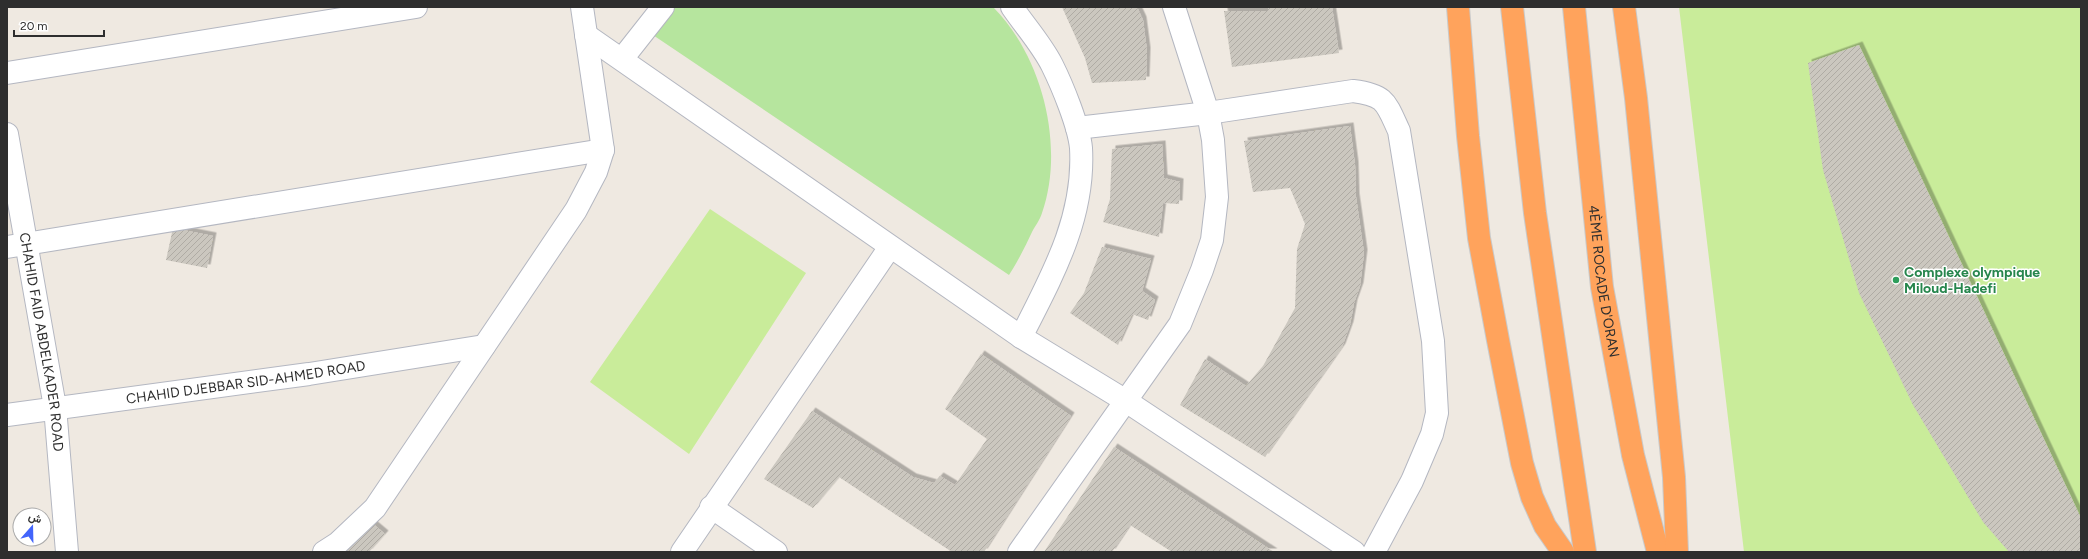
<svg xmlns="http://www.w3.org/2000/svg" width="2088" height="559" font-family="Figtree,Vazirmatn,sans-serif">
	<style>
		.park { fill: #b6e59e }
		.pitch { fill: #c9ec9a }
		.building { fill: url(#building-hatch); filter: url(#shadow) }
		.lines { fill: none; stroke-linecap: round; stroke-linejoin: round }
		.minor-casing { stroke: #b4b7c1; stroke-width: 24 }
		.motorway-casing { stroke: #c9c9c9; stroke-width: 24 }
		.minor { stroke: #fff; stroke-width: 22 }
		.motorway { stroke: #ffa35c; stroke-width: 22 }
		.leisure-dot { fill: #2e9e5b; stroke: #fff; stroke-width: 1.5 }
		.labels { text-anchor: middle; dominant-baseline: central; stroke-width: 3; stroke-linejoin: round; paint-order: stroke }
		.leisure-label { font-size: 14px; font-weight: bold; fill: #27864d; stroke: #fff; text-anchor: start }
		.street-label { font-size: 14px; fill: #2e2e2e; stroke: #fff }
	</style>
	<defs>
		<pattern id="building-hatch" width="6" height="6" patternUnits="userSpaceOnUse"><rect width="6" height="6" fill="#cbc7bf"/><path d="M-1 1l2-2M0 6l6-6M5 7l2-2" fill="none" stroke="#afaba4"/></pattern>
		<filter id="shadow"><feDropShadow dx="3.5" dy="-3.5" stdDeviation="0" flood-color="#0004"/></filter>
	</defs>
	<rect width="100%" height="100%" fill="#efe9e1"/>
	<path class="park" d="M671,7H993C1043,57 1065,147 1042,213C1040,220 1035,226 1032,232C1025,247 1018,261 1009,275L647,31Z"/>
	<path class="pitch" d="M1679,7H2081V552H1744Z
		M710,209L806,273L689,454L590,382Z"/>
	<path class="building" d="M1062,7H1137L1143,20L1147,51L1146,80L1092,83L1085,58Z
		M1268,7H1332L1339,53L1232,67L1224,11H1268Z
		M1859,45L2081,518V552H2009L1983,522L1913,405L1859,293L1823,170L1808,63Z
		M1350,126L1355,165L1356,197L1364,253L1360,286L1354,303L1350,325L1342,347L1265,457L1180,405L1205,359L1246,386L1263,366L1295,308L1297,249L1305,224L1290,188L1253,192L1244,141Z
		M1162,144L1164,178L1180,182L1179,204L1163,203L1159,237L1103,222L1110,199L1112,149Z
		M173,228L213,236L207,268L166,260Z
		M1102,247L1151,259L1142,291L1155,300L1148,320L1132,314L1118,345L1070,313L1084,293Z
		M981,354L1071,416L984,552H952L839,477L813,508L764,479L812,411L913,477L934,483L940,476L955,485L987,439L945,409Z
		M1114,447L1274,552H1172L1130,525L1112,552H1044Z
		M366,518L385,534L369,552H337Z"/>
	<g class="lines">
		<g class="minor-casing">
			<g id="minor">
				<path d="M1012,7C1025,26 1042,45 1052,65C1062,85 1079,126 1081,148C1085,218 1052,276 1021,337"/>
				<path d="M586,35L1021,337L1126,401L1354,552"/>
				<path d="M622,59L663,7"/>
				<path d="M7,73L416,7"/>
				<path d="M1077,128L1208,113L1353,91C1386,95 1386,103 1399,131L1433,341L1437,413L1432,434L1412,481L1374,552"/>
				<path id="s1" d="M7,134L55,407L67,552"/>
				<path d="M7,247L603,150"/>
				<path id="s2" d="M7,415L309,374L484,346"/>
				<path d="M711,507L776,552"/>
				<path d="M324,552L338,543L375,508L576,210L596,172L603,150L582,7"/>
				<path d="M682,552L890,247"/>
				<path d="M1019,552L1180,324L1202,270L1212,240L1217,197L1213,140L1208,113L1174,7"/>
			</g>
		</g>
		<g class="motorway-casing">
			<g id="motorway">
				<path d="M1458,7L1468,136L1479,238L1498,340L1522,463L1532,497L1545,526L1563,552"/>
				<path d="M1512,7L1535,213L1585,552"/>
				<path id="s3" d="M1574,7L1602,287L1633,455L1658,552"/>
				<path d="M1624,7L1636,98L1674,477L1677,552"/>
			</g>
		</g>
		<use href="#minor" class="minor"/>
		<use href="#motorway" class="motorway"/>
	</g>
	<circle class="leisure-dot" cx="1896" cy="280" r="4"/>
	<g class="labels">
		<g class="leisure-label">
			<text x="1904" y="272">Complexe olympique<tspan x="1904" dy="16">Miloud-Hadefi</tspan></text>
		</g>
		<g class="street-label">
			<text stroke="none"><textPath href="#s3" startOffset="276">4ÈME ROCADE D'ORAN</textPath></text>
			<text stroke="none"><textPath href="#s1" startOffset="211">CHAHID FAID ABDELKADER ROAD</textPath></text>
			<text stroke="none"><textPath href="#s2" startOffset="241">CHAHID DJEBBAR SID-AHMED ROAD</textPath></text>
		</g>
	</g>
	<rect width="2088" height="559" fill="none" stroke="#2e2e2e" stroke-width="16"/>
	<g transform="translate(32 527) rotate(20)"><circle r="19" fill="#ffffff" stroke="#ababab"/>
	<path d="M0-3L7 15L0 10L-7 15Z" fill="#4264fb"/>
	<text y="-6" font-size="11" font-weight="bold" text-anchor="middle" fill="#2e2e2e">ش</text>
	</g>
	<path d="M14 30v6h90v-6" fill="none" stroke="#2e2e2e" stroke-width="2"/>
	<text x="20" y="30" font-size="12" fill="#2e2e2e" stroke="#ffffff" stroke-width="3" paint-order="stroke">20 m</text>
</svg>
